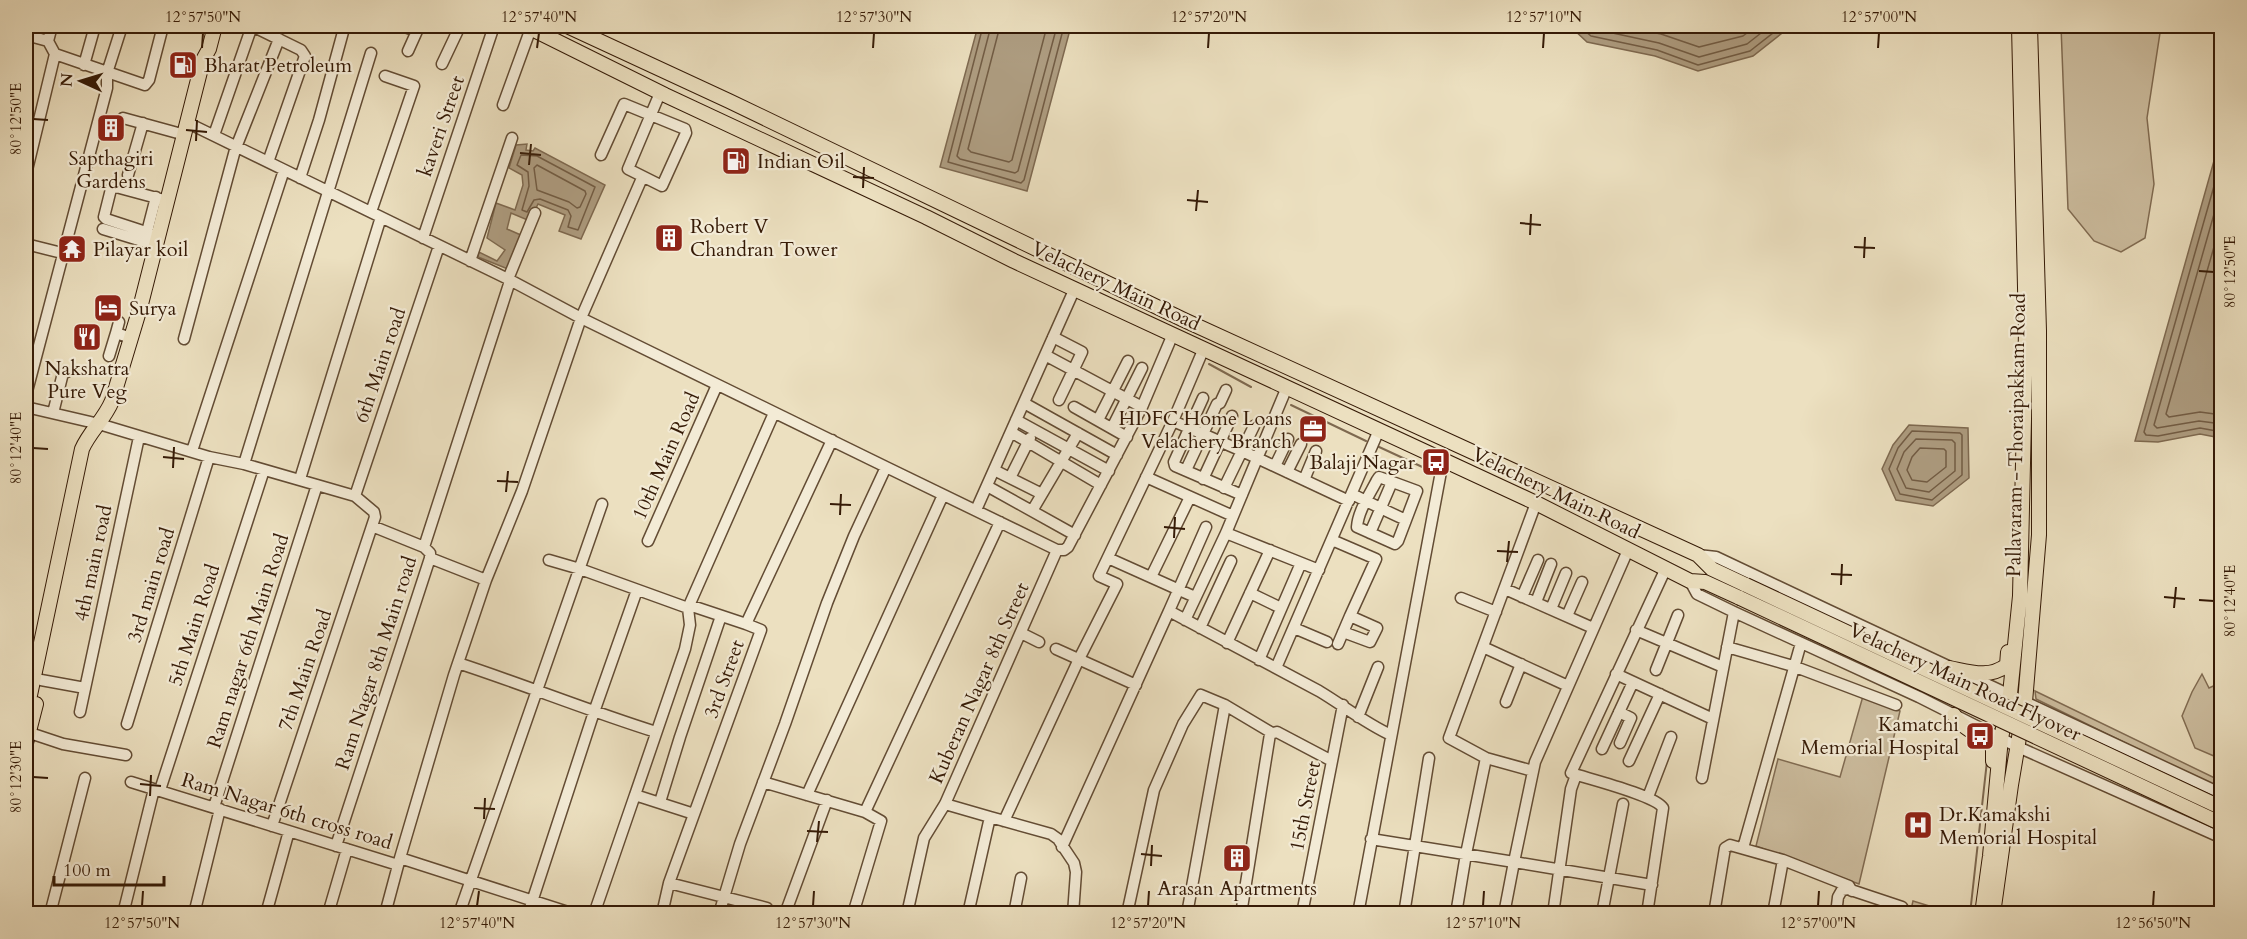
<svg xmlns="http://www.w3.org/2000/svg" width="2247" height="939" font-family="Cardo,serif">
	<style>
		.green { fill: #cdbea0; stroke: #816c53; stroke-width: 1.5 }
		.water { fill: #ae9d81; stroke: #7e6950; stroke-width: 1.5 }
		.lines { fill: none; stroke-linecap: round; stroke-linejoin: round }
		.shore { stroke: #725c44; stroke-width: 1.5 }
		.stream { stroke: #7e6950; stroke-width: 2 }
		.minor-casing { stroke: #634c34; stroke-width: 13 }
		.major-casing { stroke: #351a06; stroke-width: 16 }
		.minor { stroke: #f3ebd6; stroke-width: 10 }
		.major { stroke: #ece0c0; stroke-width: 14 }
		.major-bridge-casing { stroke: #351a06; stroke-width: 16; stroke-linecap: butt }
		.major-bridge { stroke: #ece0c0; stroke-width: 14 }
		.ticks { fill: none; stroke: #351a06; stroke-width: 2 }
		.labels { text-anchor: middle; dominant-baseline: central; stroke-width: 4.5; stroke-linejoin: round; paint-order: stroke }
		.poi-label { font-size: 20px; fill: #351a06; stroke: #f3ebd6; text-anchor: start }
		.street-label { font-size: 20px; fill: #351a06; stroke: #f3ebd6 }
		.neatline { fill: none; stroke: #351a06; stroke-width: 2 }
		.ticks-label { font-size: 15px; text-anchor: middle; fill: #351a06 }
	</style>
	<rect width="100%" height="100%" fill="#ece0c0"/>
	<filter id="stains"><feTurbulence type="fractalNoise" baseFrequency=".00333" numOctaves="4"/><feColorMatrix values="0 0 0 0 .2 0 0 0 0 .09 0 0 0 0 .02 0 0 0 .5 -.17"/></filter>
	<radialGradient id="worn" r=".72"><stop offset=".6" stop-color="#630" stop-opacity="0"/><stop offset="1" stop-color="#630" stop-opacity=".3"/></radialGradient>
	<path class="green" d="M2061,26H2163L2160,33L2147,118L2154,184L2145,238L2121,252L2094,241L2068,209Z
		M2202,674L2209,688L2220,683L2221,685V759L2195,748L2182,716L2192,692Z
		M2035,691L2221,781V790L2036,699Z
		M1863,696L1900,711L1859,884L1756,846L1778,759L1840,777Z
		M1913,901L1949,912V914H1910Z"/>
	<path class="water" d="M978,26H1071L1027,191L940,167Z
		M1570,26H1791L1753,56L1698,71L1655,56L1587,42Z
		M2221,136V438L2200,434L2158,442L2135,441Z
		M527,144L526,150L533,151L535,148L605,185L581,239L559,231L565,215L538,204L530,221L511,213L507,229L523,236L508,269L478,257L479,252L497,261L505,250L487,238L496,203L515,210L523,185L522,175L509,168L516,145Z
		M1909,425L1968,428L1969,478L1933,506L1896,500L1882,469L1893,445Z"/>
	<g class="lines">
		<path class="shore" d="M983,26L948,162L1021,183L1024,180L1064,26
			M991,26L957,156L960,159L1015,173L1018,171L1057,26
			M1000,26L968,149L971,152L1009,162L1012,160L1047,26
			M1579,26L1591,36L1657,50L1698,65L1750,51L1782,26
			M1590,26L1594,29L1659,43L1699,57L1747,44L1770,26
			M1620,26L1661,34L1699,47L1743,36L1756,26
			M521,155L537,156L595,187L578,230L568,227L571,216L568,210L540,199L534,200L527,212L522,210L529,186L528,172L517,165Z
			M2222,158L2144,432L2146,435L2158,436L2200,428L2222,432
			M537,165L585,191L586,194L580,207L577,208L569,202L537,190L534,168Z
			M2222,186L2154,425L2157,428L2199,421L2222,424
			M2222,219L2166,414L2169,417L2200,412L2222,415
			M1912,431L1960,433L1962,435V475L1932,500L1900,494L1889,469L1898,448Z
			M1916,439L1952,440L1955,443V471L1929,492L1906,488L1897,469L1904,452Z
			M1920,448L1944,449L1946,451V467L1927,482L1912,480L1907,470L1912,457Z"/>
		<path class="stream" d="M1209,364L1251,387
			M1291,405L1366,441
			M1377,446L1431,471
			M1943,717L1951,721
			M1970,914L1987,761"/>
		<g class="minor-casing">
			<path id="minor" d="M252,26L301,50L305,56L268,162
				M402,26L417,31L419,26
				M26,35L48,41L55,54L145,85L149,80L163,26
				M48,41L52,26
				M408,51L417,31
				M442,64L460,26
				M84,65L95,26
				M503,105L531,28
				M123,118L185,135
				M188,123L508,279L581,318L886,467L854,536L827,603L785,724L740,844L719,914
				M214,135L252,26
				M601,155L624,104L685,129L686,133L662,186L628,169L660,93
				M26,174L55,54
				M128,175L143,123
				M300,178L319,120L343,32
				M371,212L414,86L385,76
				M103,229L155,245
				M147,232L156,197
				M158,236L106,219L104,217L111,189L116,187L168,201
				M423,238L494,26
				M26,244L62,253
				M470,261L512,138
				M508,279L535,213
				M119,322L116,333L131,338
				M1053,337L1082,352L1059,400
				M184,339L235,150L279,39
				M1045,355L1142,407
				M109,356L116,333
				M26,395L107,88V73L122,26
				M1203,398L1174,462L1175,466L1242,495
				M1024,403L1117,455
				M26,407L99,424L209,457L244,464L355,496L374,512L375,517L272,826
				M1074,407L1127,437
				M53,413L63,373L67,372
				M1016,420L1109,471
				M1098,420L1128,361
				M1173,421L1242,451L1349,501
				M1112,428L1142,368
				M1011,432L1101,485
				M192,451L284,170
				M244,464L371,53
				M1275,466L1288,439
				M886,467L1057,550
				M994,470L1042,494
				M1186,470L1217,404L1220,403L1226,390
				M1287,472L1301,444
				M1146,477L1233,516
				M1010,478L1030,438
				M300,479L381,217
				M1203,479L1232,416
				M1304,480L1316,451
				M987,486L1075,535
				M1224,488L1254,426
				M1352,494C1370,503 1388,512 1406,520L1398,541L1395,544L1357,527C1358,511 1370,494 1377,480L1379,477L1417,491L1406,520
				M355,496L439,246
				M976,510L1075,288
				M1032,511L1078,433
				M1226,533L1319,570
				M1370,533L1392,482
				M1332,540L1376,559L1350,616
				M648,541L717,385
				M424,547L510,281
				M1057,550H1064L1068,547L1142,407L1173,334
				M1698,555L1716,557C1884,637 2053,714 2222,794
				M430,558L486,580L522,491L581,318L642,178
				M1108,558L1195,597
				M549,560L580,569L688,608
				M1151,577L1190,497
				M1690,581L1697,594L1734,612L1919,697L2018,747L2222,838
				M1505,589L1593,628
				M1250,593L1281,608
				M1522,597L1538,560
				M1461,598L1496,612
				M1536,602L1551,564
				M689,605L746,624
				M1551,609L1566,573
				M1169,611L1206,527
				M1567,616L1582,582
				M1185,620L1226,533L1287,387
				M1200,628L1231,561
				M1294,628L1327,642
				M1636,630L1723,667
				M1021,633L1039,642
				M1227,643L1270,550
				M1338,644L1350,616L1377,628L1370,642L1343,632
				M1483,647L1568,686
				M1727,647L1793,666L1896,705
				M1056,649L1136,685
				M1259,660L1301,563
				M458,663C525,685 589,711 656,732
				M1276,668L1379,430
				M1656,670L1678,615
				M1616,674L1713,719
				M41,680L85,688
				M1506,702L1521,664
				M80,712L139,437
				M1619,712L1631,718L1620,743
				M1358,717L1378,667
				M127,724L209,457
				M30,733L63,744L126,755
				M1602,749L1633,682
				M1486,758L1533,771
				M1629,761L1660,694
				M1702,778L1734,612
				M131,782L398,865
				M763,782L865,812L881,821L853,914
				M160,790L264,470
				M635,795L685,649L690,625L688,608L774,413
				M807,795L943,495
				M1648,797L1671,737
				M660,802L680,737L721,616
				M945,804L990,817
				M214,807L317,485
				M865,812L1000,522
				M1004,821L1079,659L1117,584L1099,576L1173,421L1204,348
				M1371,839L1514,862L1535,762L1628,550
				M336,846L430,558V553L424,547L372,526
				M1062,847L1169,611L1319,691C1344,706 1365,723 1391,735
				M1743,848L1801,643
				M400,858L454,675L486,580
				M669,883L767,908
				M50,914L85,778
				M123,914L154,789
				M194,914L220,809
				M266,914L289,831
				M328,914L347,849
				M385,914L400,858L574,914
				M459,914L602,504
				M528,914L594,712L637,590
				M594,914L635,795L694,814
				M662,914L669,883L761,630L746,624L832,440
				M785,914L827,800
				M907,914L924,838L945,804L1057,550
				M968,914L990,817L1051,834L1058,839L1074,863L1076,872L1073,914
				M1014,914L1021,878
				M1127,914L1154,790L1183,724L1201,695L1225,705L1272,733
				M1187,914L1225,705
				M1241,914L1270,734L1277,732L1332,761
				M1302,914L1343,705
				M1358,914L1443,461
				M1404,914L1429,758
				M1456,914L1466,854L1486,758L1449,738L1536,503
				M1504,914L1514,862L1652,885
				M1553,914L1571,789L1576,775
				M1602,914L1623,804
				M1647,914L1663,808C1655,795 1589,779 1571,773L1666,568
				M1714,914L1725,848L1730,845L1783,860L1849,886L1852,891
				M1773,914L1783,860
				M1836,914L1838,897L1842,890L1848,889L1902,907L1906,914"/>
		</g>
		<g class="major-casing">
			<path id="major" d="M526,26L665,95L926,217L1014,261L1536,503L1690,581L1705,582L1740,598
				M567,26L729,101L1184,320L1698,555L1712,569L1746,585
				M1949,668C1970,672 1989,679 2007,665L2008,652
				M26,714L82,449C90,431 104,420 112,401L140,308L203,60L209,49L215,26
				M1954,715C1959,727 1983,736 1993,747V761
				M26,743L36,704
				M1982,914L1990,856L2001,738L2010,694L2020,596L2026,331L2019,26
				M1993,914L2011,785L2025,702L2039,535V331L2030,26"/>
		</g>
		<use href="#minor" class="minor"/>
		<use href="#major" class="major"/>
		<g class="major-bridge-casing">
			<path id="major-bridge" d="M1746,585L2222,808
				M1740,598L2222,824"/>
		</g>
		<use href="#major-bridge" class="major-bridge"/>
	</g>
	<path class="ticks" d="M202,48L203,33M537,48L539,33M873,48L874,33M1208,48L1209,33M1543,48L1544,33M1878,48L1879,33M33,119L48,120M186,130L207,132M196,141L197,120M520,153L541,155M529,165L531,144M853,177L874,178M863,188L864,167M1187,200L1208,202M1196,211L1198,190M1520,223L1541,225M1530,235L1531,214M1854,247L1875,248M1864,258L1865,237M2199,271L2214,272M33,448L48,449M163,457L184,459M173,468L174,447M497,481L518,482M506,492L508,471M830,504L851,505M840,515L841,494M1164,527L1185,529M1174,538L1175,517M1497,551L1518,552M1507,562L1509,541M1831,574L1852,575M1841,585L1842,564M2164,597L2185,599M2199,600L2214,601M2174,608L2176,587M33,777L48,778M140,784L161,786M150,796L151,775M474,808L495,809M484,819L485,798M807,831L828,832M817,842L819,821M1141,854L1162,856M1151,866L1152,845M142,906L143,891M477,906L479,891M813,906L814,891M1148,906L1149,891M1483,906L1484,891M1818,906L1819,891M2153,906L2154,891"/>
	<defs>
		<g id="fuel-square" transform="scale(1.5)"><rect x="-9" y="-9" width="18" height="18" rx="4" fill="#8f2418" stroke="#f3ebd6"/><path d="M-5.5-6h7V0h2V4h1.3V-2.5L3-4.5l.8-.8L6-3V5H2.5V1h-1V6h-7ZM-4.2-4.7v3.2H.2V-4.7Z" fill="#fff"/></g>
		<g id="building-square" transform="scale(1.5)"><rect x="-9" y="-9" width="18" height="18" rx="4" fill="#8f2418" stroke="#f3ebd6"/><path d="M-4-6H4V6H1V3H-1V6H-4ZM-2.5-4.3h1.7v1.8h-1.7ZM.8-4.3h1.7v1.8H.8ZM-2.5-1h1.7V.8h-1.7ZM.8-1h1.7V.8H.8Z" fill="#fff"/></g>
		<g id="temple-square" transform="scale(1.5)"><rect x="-9" y="-9" width="18" height="18" rx="4" fill="#8f2418" stroke="#f3ebd6"/><path d="M0-6L5-2H3V0L6.5 2.5H4V6H1.5V3h-3V6H-4V2.5H-6.5L-3 0V-2H-5Z" fill="#fff"/></g>
		<g id="hotel-square" transform="scale(1.5)"><rect x="-9" y="-9" width="18" height="18" rx="4" fill="#8f2418" stroke="#f3ebd6"/><path d="M-6-4.5h1.5V1H6V5H4.5V3h-9V5H-6ZM-4 0a1.8 1.8 0 1 1 3.6 0ZM.5 0V-2.5h3Q6-2.5 6 0Z" fill="#fff"/></g>
		<g id="restaurant-square" transform="scale(1.5)"><rect x="-9" y="-9" width="18" height="18" rx="4" fill="#8f2418" stroke="#f3ebd6"/><path d="M-5-6h1v4h1v-4h1v4h1v-4h1v5L-1.5 .5V6h-2V.5L-5-1ZM5-6V6H3V1.5H1.5Q1.5-4 5-6Z" fill="#fff"/></g>
		<g id="office-square" transform="scale(1.5)"><rect x="-9" y="-9" width="18" height="18" rx="4" fill="#8f2418" stroke="#f3ebd6"/><path d="M-6-3h4V-5.5h4V-3h4V5H-6ZM-1-4.5V-3h2v-1.5ZM-6 0V1H6V0Z" fill="#fff"/></g>
		<g id="bus-square" transform="scale(1.5)"><rect x="-9" y="-9" width="18" height="18" rx="4" fill="#8f2418" stroke="#f3ebd6"/><path d="M-5-6H5V4H4V6H2V4H-2V6H-4V4H-5ZM-3.5-4V0h7V-4ZM-3.5 1.2v1.5H-2V1.2ZM2 1.2v1.5H3.5V1.2Z" fill="#fff"/></g>
		<g id="hospital-square" transform="scale(1.5)"><rect x="-9" y="-9" width="18" height="18" rx="4" fill="#8f2418" stroke="#f3ebd6"/><path d="M-5-5h3v3.5h4V-5h3V5h-3V1.5h-4V5h-3Z" fill="#fff"/></g>
	</defs>
	<g fill-rule="evenodd">
		<use href="#fuel-square" x="183" y="65"/>
		<use href="#building-square" x="111" y="128"/>
		<use href="#fuel-square" x="736" y="161"/>
		<use href="#building-square" x="669" y="238"/>
		<use href="#temple-square" x="72" y="249"/>
		<use href="#hotel-square" x="108" y="308"/>
		<use href="#restaurant-square" x="87" y="337"/>
		<use href="#office-square" x="1313" y="429"/>
		<use href="#bus-square" x="1436" y="462"/>
		<use href="#bus-square" x="1980" y="736"/>
		<use href="#hospital-square" x="1918" y="825"/>
		<use href="#building-square" x="1237" y="858"/>
	</g>
	<g class="labels">
		<g class="poi-label">
			<text x="204" y="65">Bharat Petroleum</text>
			<text x="111" y="158" text-anchor="middle">Sapthagiri<tspan x="111" dy="23">Gardens</tspan></text>
			<text x="757" y="161">Indian Oil</text>
			<text x="690" y="226">Robert V<tspan x="690" dy="23">Chandran Tower</tspan></text>
			<text x="93" y="249">Pilayar koil</text>
			<text x="129" y="308">Surya</text>
			<text x="87" y="368" text-anchor="middle">Nakshatra<tspan x="87" dy="23">Pure Veg</tspan></text>
			<text x="1292" y="418" text-anchor="end">HDFC Home Loans<tspan x="1292" dy="23">Velachery Branch</tspan></text>
			<text x="1415" y="462" text-anchor="end">Balaji Nagar</text>
			<text x="1959" y="724" text-anchor="end">Kamatchi<tspan x="1959" dy="23">Memorial Hospital</tspan></text>
			<text x="1939" y="814">Dr.Kamakshi<tspan x="1939" dy="23">Memorial Hospital</tspan></text>
			<text x="1237" y="888" text-anchor="middle">Arasan Apartments</text>
		</g>
		<g class="street-label">
			<text transform="translate(441 126) rotate(-71)">kaveri Street</text>
			<text transform="translate(1116 286) rotate(25)">Velachery Main Road</text>
			<text transform="translate(380 365) rotate(-71)">6th Main road</text>
			<text transform="translate(2016 435) rotate(-89)">Pallavaram - Thoraipakkam Road</text>
			<text transform="translate(666 456) rotate(-66)">10th Main Road</text>
			<text transform="translate(1556 493) rotate(26)">Velachery Main Road</text>
			<text transform="translate(93 563) rotate(-78)">4th main road</text>
			<text transform="translate(151 585) rotate(-73)">3rd main road</text>
			<text transform="translate(194 625) rotate(-72)">5th Main Road</text>
			<text transform="translate(248 641) rotate(-72)">Ram nagar 6th Main Road</text>
			<text transform="translate(376 663) rotate(-72)">Ram Nagar 8th Main road</text>
			<text transform="translate(305 670) rotate(-71)">7th Main Road</text>
			<text transform="translate(724 679) rotate(-70)">3rd Street</text>
			<text transform="translate(1965 682) rotate(25)">Velachery Main Road Flyover</text>
			<text transform="translate(979 683) rotate(-66)">Kuberan Nagar 8th Street</text>
			<text transform="translate(1305 806) rotate(-79)">15th Street</text>
			<text transform="translate(287 811) rotate(17)">Ram Nagar 6th cross road</text>
		</g>
	</g>
	<rect width="2247" height="939" fill="none" stroke="#ece0c0" stroke-width="66"/>
	<g transform="translate(81 81) rotate(274)" stroke="#f3ebd6" stroke-width="4.5" paint-order="stroke">
	<path d="M0-4.5L10 22L0 15L-10 22Z" fill="#351a06"/>
	<text y="-9" font-size="16" font-weight="bold" text-anchor="middle" fill="#351a06">N</text>
	</g>
	<path d="M54 876v9h110v-9" fill="none" stroke="#351a06" stroke-width="3"/>
	<text x="63" y="876" font-size="18" fill="#351a06" stroke="#f3ebd6" stroke-width="4.5" paint-order="stroke">100 m</text>
	<rect x="33" y="33" width="2181" height="873" class="neatline"/>
	<g class="ticks-label">
		<text x="203" y="22">12°57'50"N</text>
		<text x="539" y="22">12°57'40"N</text>
		<text x="874" y="22">12°57'30"N</text>
		<text x="1209" y="22">12°57'20"N</text>
		<text x="1544" y="22">12°57'10"N</text>
		<text x="1879" y="22">12°57'00"N</text>
		<text transform="translate(16 119) rotate(-90)" y="5">80°12'50"E</text>
		<text transform="translate(2230 272) rotate(-90)" y="5">80°12'50"E</text>
		<text transform="translate(16 448) rotate(-90)" y="5">80°12'40"E</text>
		<text transform="translate(2230 601) rotate(-90)" y="5">80°12'40"E</text>
		<text transform="translate(16 777) rotate(-90)" y="5">80°12'30"E</text>
		<text x="142" y="928">12°57'50"N</text>
		<text x="477" y="928">12°57'40"N</text>
		<text x="813" y="928">12°57'30"N</text>
		<text x="1148" y="928">12°57'20"N</text>
		<text x="1483" y="928">12°57'10"N</text>
		<text x="1818" y="928">12°57'00"N</text>
		<text x="2153" y="928">12°56'50"N</text>
	</g>
	<rect width="100%" height="100%" filter="url(#stains)"/>
	<rect width="100%" height="100%" fill="url(#worn)"/>
</svg>
